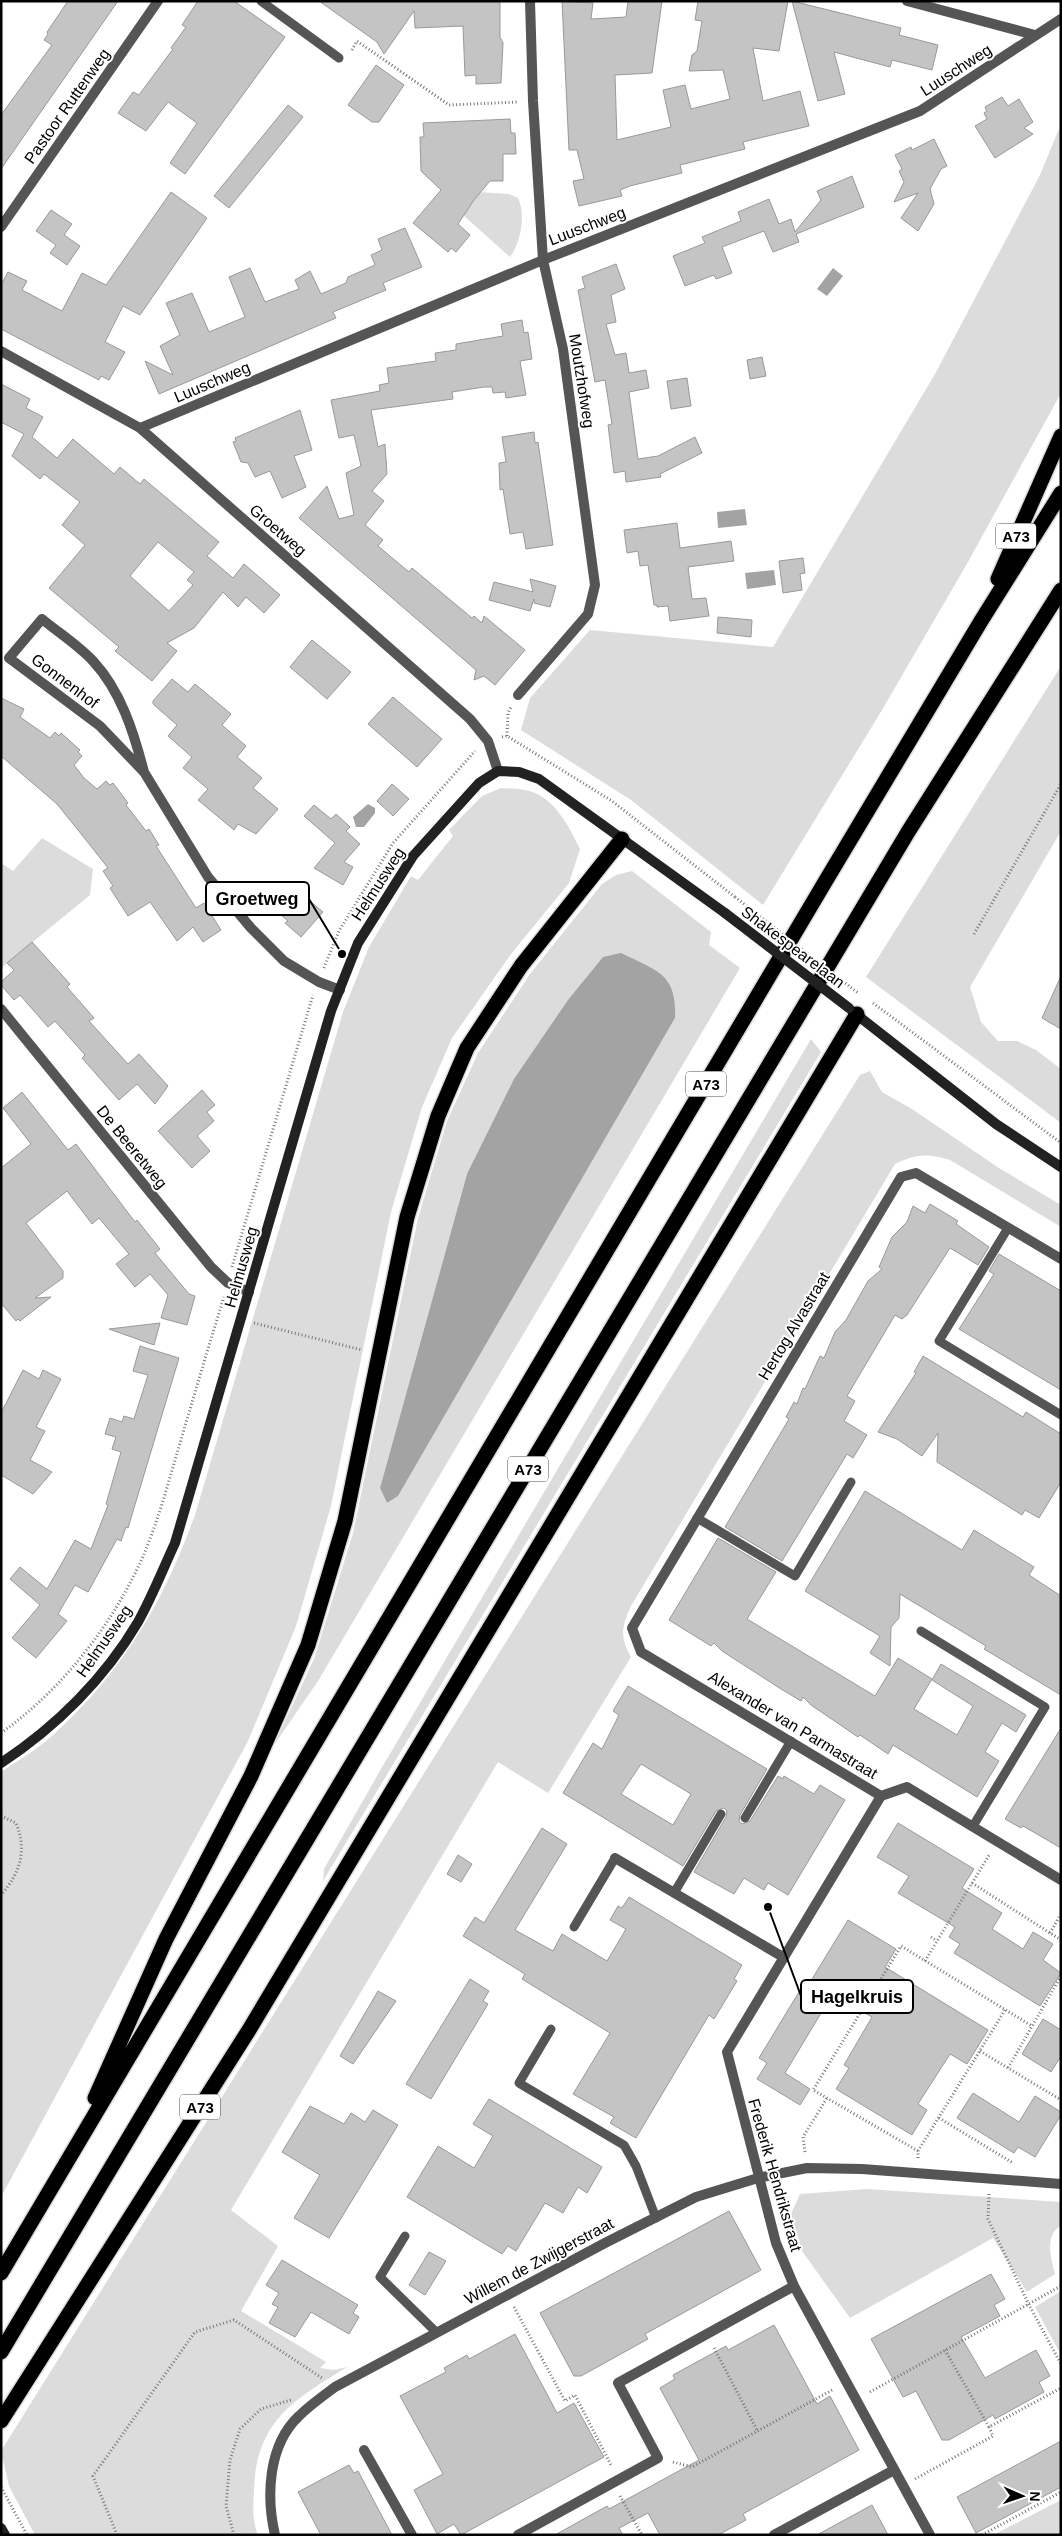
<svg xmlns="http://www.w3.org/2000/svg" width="1062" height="2536" font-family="Helvetica,sans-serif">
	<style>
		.green { fill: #dcdcdc; fill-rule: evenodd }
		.water { fill: #a3a3a3 }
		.building { fill: #c4c4c4; stroke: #999; fill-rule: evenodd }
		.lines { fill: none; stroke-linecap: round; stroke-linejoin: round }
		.highway-casing { stroke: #dbdbdb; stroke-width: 18 }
		.path { stroke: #777; stroke-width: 3; stroke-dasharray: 1 2.5; stroke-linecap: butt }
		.lane { stroke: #555; stroke-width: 9 }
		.street { stroke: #555; stroke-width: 10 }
		.secondary { stroke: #222; stroke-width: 10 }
		.highway { stroke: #000; stroke-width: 15 }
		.path-bridge { stroke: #777; stroke-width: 3; stroke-dasharray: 1 2.5; stroke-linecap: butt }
		.secondary-bridge { stroke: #222; stroke-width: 10 }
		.labels { text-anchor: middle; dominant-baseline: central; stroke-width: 4; stroke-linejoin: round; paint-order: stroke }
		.shield { fill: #fff; stroke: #4c4c4c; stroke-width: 1 }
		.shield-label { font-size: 15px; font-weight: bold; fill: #000 }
		.street-label { font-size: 16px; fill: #000; stroke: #fff }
		.leader { fill: none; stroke: #000; stroke-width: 2 }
		.callout-dot { fill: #000; stroke: #fff; stroke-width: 2 }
		.callout { fill: #fff; stroke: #000; stroke-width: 2 }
		.callout-label { font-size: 18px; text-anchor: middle; font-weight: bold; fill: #000 }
	</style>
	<rect width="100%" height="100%" fill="#fff"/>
	<path class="green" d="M1061,124V393L968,562L882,710L763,905L631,800L521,730L530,698L590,630L773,647L935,374L1040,175Z
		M447,190L509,194L518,198C526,215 521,242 510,257L444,198Z
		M1061,666V831L970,987L981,1022L998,1041H1017L1036,1050L1061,1069V1123L866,977Z
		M501,788C509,789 518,788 525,790C554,795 569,827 580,849L569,883L511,954L452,1038L422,1107L391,1212L331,1506L296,1626L248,1741L1,2197V1772C19,1760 38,1749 54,1734C123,1671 163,1603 195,1515L343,1012L369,947L411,876L418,880L453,836L449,830L482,796Z
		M42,838L93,869L90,895L1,968V863L13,871Z
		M632,871L711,932L709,945L740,968L318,1681L274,1745L314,1659L353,1533L418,1218L447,1121L478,1053L530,974L602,884L616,875ZM675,1018L398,1496L387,1503L380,1488L467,1174Z
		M811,1039L821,1052L323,1881L324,1869L381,1769Z
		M870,1071L882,1092L912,1109L999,1168L1061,1205V1227L950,1160C927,1153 916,1154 895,1164L631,1606C622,1627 619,1636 631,1657L548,1793L498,1762L231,2210L278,2246L241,2311L326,2362L320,2368L334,2370L347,2367C294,2400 257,2420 254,2489C253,2504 252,2521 258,2535H35L9,2486L1,2451L843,1102L860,1075Z
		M867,2189L1061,2202V2226C1044,2234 1051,2260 1055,2274L1027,2292L993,2238L850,2318L802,2251L791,2214L800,2194Z
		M1061,2291V2355L1035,2307Z
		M1061,2500V2535H993Z"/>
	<path class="water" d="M833,268L843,276L827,296L817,289Z
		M745,509L747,525L718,528L717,512Z
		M774,570L776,585L747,589L745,573Z
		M368,804L375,808V813L364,827H356L353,817Z
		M621,953C657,971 677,973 675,1018L398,1496L387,1503L380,1488L467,1174L514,1079L568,1000L603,957Z"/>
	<path class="building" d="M68,1H118L1,169V115L52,45L44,40L48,34L47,32Z
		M198,1H234L285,37L185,174L170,163L197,123L168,102L146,131L118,113L133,92L139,95L173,49L171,48L186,27L182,25Z
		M319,1H500V37L503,43L501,83L476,84V75L465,76L463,26L415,28L414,11L384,54L377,42Z
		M562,1L593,3L591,19L626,17L628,1H662L652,73L615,75L617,140L671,127L663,90L685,85L691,109L730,99L723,70L689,71L692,55L697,51L702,21L695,20L698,1H788L779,51L753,48L763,101L800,91L809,126L743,142L745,149L680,165L682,173L630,186L620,190L622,196L579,206L573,181L584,179L577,150H569Z
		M792,1L901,28L899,35L938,45L932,70L892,60L890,67L834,52L845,94L818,101Z
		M376,65L404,85L379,122H372L348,105Z
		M1002,97L1008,106L1019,99L1033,122L1024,128L1033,134L995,158L975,126L987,119L984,113L987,111L985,107Z
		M288,105L303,117L229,208L214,196Z
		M510,119L511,133H515L516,154H503V181H490L474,200L458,224L470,235L456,252L451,248L448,252L413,223L441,190L421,171L420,137H424L423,123Z
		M934,139L947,166L941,169L930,189L934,204L918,231L901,218L918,193L894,202L904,182L899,171L902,169L895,155L911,147L912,150Z
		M852,176L864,207L796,234L799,242L773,252L764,231L722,247L732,273L716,279L714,275L685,286L673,256L705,243L702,237L741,221L738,212L769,199L779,224L791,219L795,232L821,200L817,191Z
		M171,192L207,218L140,315L123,306L105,342L125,352L109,380L101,376L99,380L1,329V285L8,272L27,281L22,290L62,311L82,273L106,285Z
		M51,210L72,224L64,235L80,246L67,265L50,253L56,245L36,231Z
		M405,228L422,267L383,283L386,290L333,312L336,318L159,394L145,361L173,375L160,346L180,335L166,303L192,293L209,332L245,317L229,277L250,268L265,302L299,289L295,280L310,271L321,294L346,283L348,277L375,265L371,255L382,250L378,239Z
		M616,264L625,289L611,295L616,322L606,324L615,355L626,353L629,373L646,370L649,388L629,392L638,459L658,456L695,437L702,453L660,474L661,477L626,482L625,471L614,473L608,425L612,424L605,380L595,382L578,290L585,288L582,277Z
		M522,320L524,333L528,332L532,359L520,361L526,395L506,398L505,392L493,393L492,387H484L452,392L453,399L371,410L378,447L385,444L387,474L372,491L384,501L365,525L383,540L378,546L409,572L412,568L472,618L474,616L482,623L484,616L525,650L495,685L484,676L474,680L476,670L299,518L327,486L339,519L354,515L346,473L361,466L354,435L339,438L331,400L380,391L379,385L389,383L387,368L436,361L435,353L456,350V344L503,336L501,324Z
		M762,357L766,376L750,379L747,360Z
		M687,378L691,406L671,409L667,381Z
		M1,384L30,399L26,408L43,417L32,437L57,458L73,439L114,474L120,467L140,484L144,479L219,542L207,556L233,578L244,564L280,595L264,613L246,597L238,607L223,592L194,628L167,643L177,651L152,681L115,651L119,647L49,588L85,545L62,525L80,502L44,474L40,479L12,456L24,434L1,422ZM158,542L194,572L187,580L193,585L169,611L130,576Z
		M300,410L312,450L294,456L306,487L282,498L270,471L255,477L248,463L241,462L233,442L236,441L235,438Z
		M534,432L535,443L538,442L553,545L526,549L523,532L510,534L503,489L500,490L499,463L506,462L502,437Z
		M677,523L680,548L731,541L734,561L688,567L692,599L706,598L709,616L670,621L668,606L657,607V605H654L648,565L640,566L638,551L627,553L624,530Z
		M803,558L805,573L800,574L802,590L783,593L779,561Z
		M530,579L556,586L550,607L534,603V599L530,611L489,600L494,582L533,592Z
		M718,617L752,620L751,637L717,633Z
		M312,640L351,672L327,699L290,667Z
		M172,679L188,692L195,684L231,714L222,725L246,746L237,757L262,778L253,788L278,809L256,834L238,824L234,830L198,800L208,789L183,768L192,757L168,736L177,725L153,704V701Z
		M393,697L442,739L417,767L368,724Z
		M1,698L24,709L20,717L50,738L55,732L59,736L61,733L80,750L78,752L82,756L74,765L84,778L97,789L106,781L110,785L113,783L128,803L126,805L146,831L149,829L159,845L156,846L196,908L204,903L221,930L203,942L193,927L177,941L150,902L128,916L110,888L113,886L103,871L108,868L86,840L57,804L1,756Z
		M392,784L409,799L393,816L377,801Z
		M314,805L331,819L336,814L350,827L346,831L360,844L344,862L353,867L343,885L314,868L335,843L304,816Z
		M292,886L323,912L301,937L285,923L288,921L273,908Z
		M32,942L70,984L67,987L94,1018L89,1021L128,1064L139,1054L168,1086L155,1104L137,1084L119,1100L82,1058L85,1055L55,1021L48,1027L20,995L14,1000L1,985V982L14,970L7,963Z
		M1061,976V1029L1042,1018Z
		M202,1090L215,1105L207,1112L214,1121L197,1136L210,1151L192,1168L158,1131Z
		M22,1092L68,1150L76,1144L135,1222L137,1220L160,1249L155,1253L189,1294L195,1296L187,1325L161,1318L168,1295L150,1274L135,1287L116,1264L129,1254L99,1218L92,1224L67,1191L26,1223L63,1271V1278L35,1298L51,1297L20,1321L18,1319L16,1321L1,1303V1168L31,1144L3,1108Z
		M930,1204L958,1221L956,1224L989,1247L978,1265L950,1248L907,1315L902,1319L895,1315L847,1396L855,1401L844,1421L867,1435L853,1458L847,1454L782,1561L725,1527L789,1419L786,1417L794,1402L797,1404L803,1388L805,1389L820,1356L824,1358L835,1332L846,1320L868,1281L882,1269L879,1267L892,1237L907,1222L913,1206L925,1213Z
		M999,1254L1061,1291V1390L959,1329L994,1274L989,1271Z
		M160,1323L154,1345L109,1329Z
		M140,1346L179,1358L128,1528L126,1527L121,1541L117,1539L88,1592L75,1585L58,1614L67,1621L36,1658L12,1638L40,1605L10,1579L20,1567L47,1589L75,1540L91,1549L108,1505L106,1504L121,1452L112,1449L116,1437L105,1434L110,1418L122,1422L124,1416L134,1419L148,1375L133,1371Z
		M923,1356L1023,1417L1026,1412L1061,1434V1482L1039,1518L1025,1510L1022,1515L937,1462L938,1433L922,1456L897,1439L878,1432L916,1373L914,1372Z
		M23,1370L39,1379L43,1370L61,1379L36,1427L45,1431L30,1460L52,1472L33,1494L1,1475V1413Z
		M865,1491L962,1550L974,1530L1034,1567L1029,1575L1061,1596V1695L984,1649L986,1646L900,1594L899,1618L891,1627L890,1666L870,1653L880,1636L805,1591Z
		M718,1538L776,1572L747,1619L875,1696L898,1658L932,1679L914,1709L957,1735L973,1706L932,1680L941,1664L1026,1715L1016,1732L1002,1723L985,1752L999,1761L977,1797L893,1745L888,1754L860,1735L858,1737L811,1705L803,1697L801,1701L781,1689L722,1651L714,1643L711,1646L669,1620Z
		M628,1686L767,1769L740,1815L739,1821L742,1824L750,1821L778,1776L783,1779L784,1776L814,1794L820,1785L845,1800L788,1895L768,1883L764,1890L744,1878L734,1894L694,1872L726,1817L727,1811L724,1808L716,1811L683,1866L563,1793L593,1743L602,1749L619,1715L613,1711ZM641,1764L691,1794L673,1825L621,1794Z
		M1061,1728V1848L1023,1826L1021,1828L1005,1819Z
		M898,1823L974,1869L962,1888L1002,1913L992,1929L1023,1949L1033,1932L1053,1944L1043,1960L1061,1973L1040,2006L954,1953L960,1944L949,1937L955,1927L898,1893L909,1876L877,1857Z
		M542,1828L567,1844L515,1930L553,1951L562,1934L607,1961L626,1929L610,1920L618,1906L622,1908L629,1897L742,1965L734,1979L737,1981L714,2019L709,2015L636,2138L610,2123L614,2117L573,2094L610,2033L522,1979L525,1974L463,1936L475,1917L484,1923Z
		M458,1855L472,1864L461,1882L447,1874Z
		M848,1920L896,1949L885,1967L988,2030L967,2064L950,2054L918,2104L927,2110L912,2135L836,2089L849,2068L844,2065L872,2017L844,2001L840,2007L829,2000L785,2073L810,2089L800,2105L757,2079L767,2063L759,2058L805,1982L809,1984Z
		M470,1979L489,1991L483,2001L488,2004L431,2099L406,2084Z
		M378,1991L396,2001L353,2064L340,2056Z
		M1043,2019L1061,2030V2056L1051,2072L1022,2054Z
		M973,2093L1019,2122L1035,2096L1061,2112V2115L1035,2157L1018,2147L1014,2153L957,2118Z
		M489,2099L602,2167L587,2193L578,2187L563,2213L545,2203L516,2251L508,2246L502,2254L407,2197L438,2146L474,2168L493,2136L473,2124Z
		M310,2106L344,2124L351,2113L365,2122L373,2110L398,2125L329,2238L294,2218L320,2175L282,2152Z
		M729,2211L761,2270L645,2334L648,2339L581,2376H574L540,2313Z
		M429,2252L446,2261L425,2295L409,2285Z
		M282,2260L358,2305L353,2313L359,2317L349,2334L311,2312L295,2337L269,2323L278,2307L272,2304L279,2293L266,2285Z
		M991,2274L1005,2299L994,2305L1000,2316L961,2337L985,2378L1036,2350L1050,2376L1039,2382L1044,2392L995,2419L993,2415L949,2440H942L916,2391L903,2397L871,2339Z
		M774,2325L817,2404L830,2396L859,2450L743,2514L746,2520L718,2535H660L648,2513L619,2528L623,2535H555L607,2506L609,2509L699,2460L660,2388L675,2379L673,2375L726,2346L728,2350Z
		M515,2334L557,2413L574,2403L604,2457L461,2535L454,2524L437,2534L414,2490L443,2474L400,2396L446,2372L444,2368L467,2355L469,2359Z
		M1061,2441V2487L976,2533L957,2497Z
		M349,2465L354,2473L358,2471L392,2535H321L298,2492Z
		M872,2505L888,2535H817Z"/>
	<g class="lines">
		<g class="highway-casing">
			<path id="highway" d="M998,579L1061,436
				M95,2098L166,1939L251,1776L308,1645L345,1521L407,1217L438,1116L467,1048L521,966L622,839
				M1,2273L825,882L981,621L1061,493
				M1,2352L908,832L1061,590
				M1,2421L249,2030L857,1014"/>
		</g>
		<path class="path" d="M352,50L357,41L449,105L518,102
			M507,736L508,713L511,707
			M502,737L507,736L612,801L735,897
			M974,934L1061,784
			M324,968L339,931L393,843L475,751
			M873,1003L1061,1143
			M232,1267L313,995
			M254,1323L362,1350
			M1,1733C63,1689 114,1623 144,1554C158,1521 168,1484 178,1450C193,1399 208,1348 224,1297
			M1,1816L16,1823C27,1850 21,1872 1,1895
			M972,1883L1061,1940
			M1050,1933L1061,1914
			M931,1937L937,1941
			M925,1961L989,1855
			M1061,1976L1008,2068L1061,2100
			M980,2051L1008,2068
			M939,2118L1013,2163
			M918,2151L1005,2010
			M805,2152L803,2137L827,2098
			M918,2158V2151L813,2090L901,1946L1032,2026
			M989,2194L988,2219L1029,2305L1061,2364
			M514,2307L565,2401L575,2395L611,2465
			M714,2348L758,2432
			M945,2350L989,2427L1061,2388
			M870,2392L1061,2286
			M673,2462L692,2467L834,2389
			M915,2479L993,2436L989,2427
			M1,2487L27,2535
			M620,2496L642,2535
			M117,2535L93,2476L195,2332L234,2320L322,2378
			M234,2535L226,2506L230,2460L240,2429L261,2409L291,2400
			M982,2535L1061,2492"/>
		<path class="lane" d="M261,1L339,58
			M1008,1228L939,1341L1061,1415
			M697,1518L795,1576L851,1482
			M921,1631L1045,1707L973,1826
			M745,1818L791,1741
			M674,1893L721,1814
			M574,1927L615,1858
			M551,2029L519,2083L624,2145L636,2166L656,2218
			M405,2236L380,2277L436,2332"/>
		<path class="street" d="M907,1L1035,35
			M1,227L158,1
			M1,351L140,428L470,719L488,741L498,771
			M140,428L543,260L920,111L1061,19
			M518,695L588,614L595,585L563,349L543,260L533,101L530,1
			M144,772C134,733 121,691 93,661C78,645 59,633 42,619L9,658L100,726L144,772L208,877L251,928L284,961L319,982L340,990
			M1,1009L211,1267L228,1283L249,1292
			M1061,1259L916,1173L901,1177L632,1628L641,1652L881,1796L907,1787L1061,1880
			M881,1796L727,2052L776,2243L794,2286L930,2535
			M615,1858L783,1957
			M364,2450L412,2535
			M275,2535C266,2496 268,2445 299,2416C310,2405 323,2396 335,2387L605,2243L696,2197L758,2178L807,2168L862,2169L1061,2184
			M518,2535L658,2458L618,2383L794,2286
			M774,2535L894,2470"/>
		<path class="secondary" d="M852,1011L996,1124L1061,1167
			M1,1763C56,1727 105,1678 138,1622C152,1597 163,1569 175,1543L331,1011L358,943L413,856L479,783L498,771L519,772L539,779L725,913
			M1,2528L5,2535"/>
		<use href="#highway" class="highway"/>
		<path class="path-bridge" d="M735,897L858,993"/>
		<path class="secondary-bridge" d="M725,913L849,1008"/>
	</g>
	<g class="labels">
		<g class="shield">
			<rect x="996" y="523.5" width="40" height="25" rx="4"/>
			<rect x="686" y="1071.5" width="40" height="25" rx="4"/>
			<rect x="508" y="1456.5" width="40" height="25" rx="4"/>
			<rect x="180" y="2094.5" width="40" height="25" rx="4"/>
		</g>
		<g class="shield-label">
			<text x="1016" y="536">A73</text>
			<text x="706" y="1084">A73</text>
			<text x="528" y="1469">A73</text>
			<text x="200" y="2107">A73</text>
		</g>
		<g class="street-label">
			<text transform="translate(956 70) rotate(-33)">Luuschweg</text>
			<text transform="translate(67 106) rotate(-55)">Pastoor Ruttenweg</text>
			<text transform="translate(587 226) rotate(-21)">Luuschweg</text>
			<text transform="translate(582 381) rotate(81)">Moutzhofweg</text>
			<text transform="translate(212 382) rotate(-23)">Luuschweg</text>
			<text transform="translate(278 530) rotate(41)">Groetweg</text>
			<text transform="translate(65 681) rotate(37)">Gonnenhof</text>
			<text transform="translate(378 884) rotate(-57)">Helmusweg</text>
			<text transform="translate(793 947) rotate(37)">Shakespearelaan</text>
			<text transform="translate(132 1147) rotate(51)">De Beeretweg</text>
			<text transform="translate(241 1267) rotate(-74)">Helmusweg</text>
			<text transform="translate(794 1326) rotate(-59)">Hertog Alvastraat</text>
			<text transform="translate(104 1641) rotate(-55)">Helmusweg</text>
			<text transform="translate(793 1725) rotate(31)">Alexander van Parmastraat</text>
			<text transform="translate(775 2175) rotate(74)">Frederik Hendrikstraat</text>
			<text transform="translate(539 2261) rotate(-28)">Willem de Zwijgerstraat</text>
		</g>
	</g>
	<path class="leader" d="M342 954L309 899M768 1907L801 1996"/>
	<g class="callout-dot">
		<circle cx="342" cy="954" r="5"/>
		<circle cx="768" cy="1907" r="5"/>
	</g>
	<g class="callout">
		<rect x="206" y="882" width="103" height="33" rx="5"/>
		<rect x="801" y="1980" width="112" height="33" rx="5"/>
	</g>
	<g class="callout-label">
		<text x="257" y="905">Groetweg</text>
		<text x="857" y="2003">Hagelkruis</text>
	</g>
	<rect width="1062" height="2536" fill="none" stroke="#000000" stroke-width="5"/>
	<g transform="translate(1022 2496) rotate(92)" stroke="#ffffff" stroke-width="4" paint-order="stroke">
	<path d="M0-4L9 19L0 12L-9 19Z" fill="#000000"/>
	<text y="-8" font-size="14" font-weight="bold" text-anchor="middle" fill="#000000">N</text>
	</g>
</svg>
